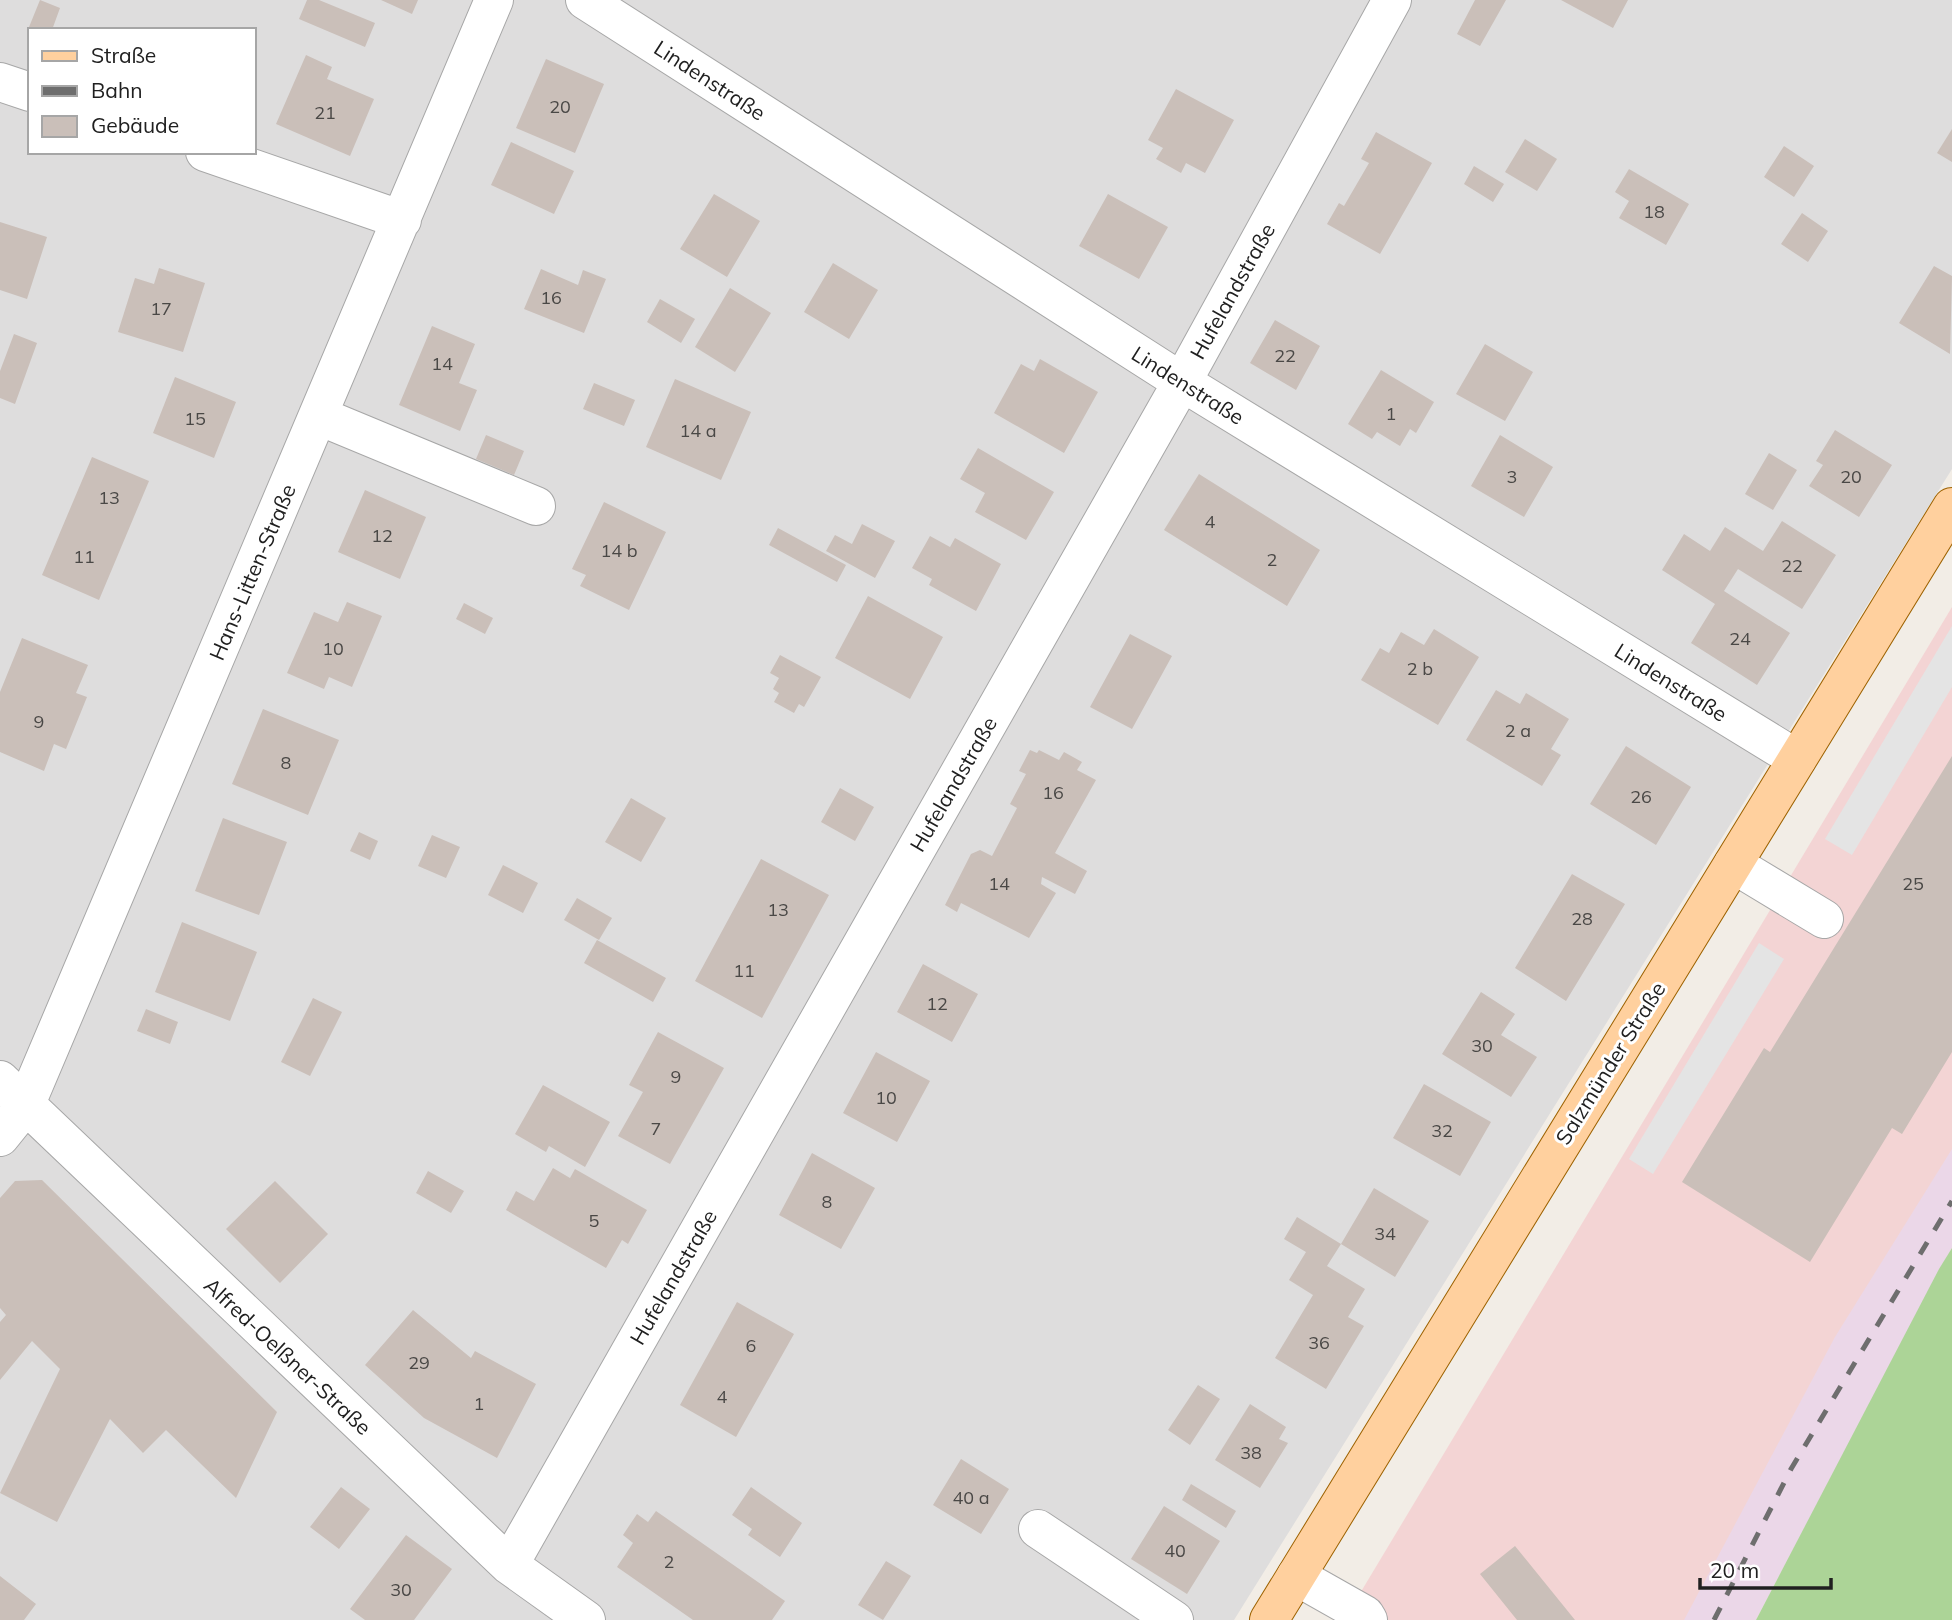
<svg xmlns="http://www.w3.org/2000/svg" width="1952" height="1620" font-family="Mulish,sans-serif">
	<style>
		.residential { fill: #dedddd; fill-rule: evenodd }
		.commercial { fill: #f3d4d4 }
		.industrial { fill: #ebd7e8 }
		.forest { fill: #acd497 }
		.parking { fill: #e4e4e4 }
		.building { fill: #cabfb9 }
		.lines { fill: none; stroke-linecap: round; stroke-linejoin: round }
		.minor-casing { stroke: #a7a7a7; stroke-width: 40 }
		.major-casing { stroke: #9d6200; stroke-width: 40 }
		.minor { stroke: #fff; stroke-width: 38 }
		.major { stroke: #ffd09e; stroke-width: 38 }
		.rail { stroke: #6e6e6e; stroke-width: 5; stroke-dasharray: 14 14; stroke-linecap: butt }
		.labels { text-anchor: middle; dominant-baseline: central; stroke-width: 6; stroke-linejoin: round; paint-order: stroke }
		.number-label { font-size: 18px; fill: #4a4846 }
		.street-label { font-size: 21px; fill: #202020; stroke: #fff }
	</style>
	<rect width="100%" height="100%" fill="#f2ede6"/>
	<path class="residential" d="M0,0H1952V469L1234,1620H0ZM30,30H254V152H30Z"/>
	<path class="commercial" d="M1952,607V1156L1685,1620H1344Z"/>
	<path class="industrial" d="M1952,1149V1248L1756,1620H1684L1835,1337Z"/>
	<path class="forest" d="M1952,1248V1620H1756L1939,1269Z"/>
	<path class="parking" d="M1952,626V687L1852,855L1825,839Z
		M1759,943L1784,959L1653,1174L1629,1159Z"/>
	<path class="building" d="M40,0L60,8L52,30H30V34L27,32Z
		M307,0H319L375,23L365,47L299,19Z
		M381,0H418L412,14Z
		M1475,0H1506L1480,46L1457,34Z
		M1561,0H1628L1613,28Z
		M306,55L332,67L327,79L374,99L350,156L276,124Z
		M546,59L604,84L575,153L516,128Z
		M1176,89L1234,120L1205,173L1186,163L1181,173L1156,159L1163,148L1148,140Z
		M1952,129V162L1937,153Z
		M1376,132L1432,163L1380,254L1327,224L1339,203L1344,206L1369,163L1361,159Z
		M1525,139L1557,159L1537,191L1505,172Z
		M511,142L574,171L554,214L491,185Z
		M1784,146L1814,166L1794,197L1764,177Z
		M1474,166L1504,184L1493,202L1464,184Z
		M1629,169L1689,204L1666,245L1619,218L1629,201L1615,192Z
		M714,194L760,221L727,277L680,249Z
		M1108,194L1168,227L1139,279L1079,246Z
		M1802,213L1828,231L1808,262L1781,244Z
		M0,222L47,237L27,299L0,290Z
		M833,263L878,290L849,339L804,312Z
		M1934,266L1952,276L1950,354L1899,323Z
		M159,268L205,283L183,352L118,332L135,278L154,284Z
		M541,269L578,285L583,270L606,279L584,333L524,309Z
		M730,288L771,313L735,372L695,347Z
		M660,299L695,319L681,343L647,322Z
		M1275,320L1320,346L1296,390L1250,363Z
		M432,326L475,344L459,383L477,390L460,431L399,405Z
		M14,334L37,343L15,404L0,398V371Z
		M1485,344L1533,372L1505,421L1456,394Z
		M1040,359L1098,392L1064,453L994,413L1021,364L1034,371Z
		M1381,370L1434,402L1416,433L1410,429L1400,446L1377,432L1372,439L1348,424Z
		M175,377L236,402L214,458L153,433Z
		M675,379L751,412L721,480L646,447Z
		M594,383L635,400L624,426L583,409Z
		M1835,430L1892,465L1859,517L1809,486L1823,465L1816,461Z
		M486,435L524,451L514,475L476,459Z
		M1500,435L1553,467L1524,517L1471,486Z
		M978,448L1054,492L1026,540L975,512L985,493L960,479Z
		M1769,453L1797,470L1773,510L1745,494Z
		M92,457L149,481L99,600L42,575Z
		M1199,474L1320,550L1287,606L1164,530Z
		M365,490L426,517L400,579L338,552Z
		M604,502L666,532L629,610L580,586L586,575L572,569Z
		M1782,521L1836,555L1802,609L1738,569L1724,591L1790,633L1757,685L1691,643L1715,604L1662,570L1684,534L1710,551L1725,527L1763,551Z
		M862,524L895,541L875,578L826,551L835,535L852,544Z
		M778,528L846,565L837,582L769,545Z
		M930,536L950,547L955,538L1001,564L976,611L929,585L932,579L912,568Z
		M868,596L943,637L910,699L835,658Z
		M347,602L382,616L352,687L329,677L324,689L287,673L314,612L338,622Z
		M464,603L493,618L485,634L456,619Z
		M1434,629L1479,657L1438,725L1361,680L1380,648L1389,653L1401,632L1424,645Z
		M1130,634L1172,656L1132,729L1090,707Z
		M22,638L88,665L76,693L87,697L66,749L54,744L44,771L0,752V692Z
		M780,655L821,677L804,707L799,704L794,713L774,702L779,693L773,689L779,678L770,673Z
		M1496,690L1520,704L1526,693L1569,719L1551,749L1561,755L1542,786L1466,740Z
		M263,709L339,740L308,815L232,784Z
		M1626,746L1691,787L1656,845L1590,804Z
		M1030,750L1037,753L1039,750L1059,760L1064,752L1082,762L1077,770L1096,780L1055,853L1087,871L1075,894L1042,877L1041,884L1056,893L1029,938L961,903L957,912L945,905L971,854L980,850L992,856L1017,808L1010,804L1026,774L1019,771Z
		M1952,756V1052L1902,1134L1892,1128L1810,1262L1682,1182L1764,1048L1770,1052Z
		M840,788L874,807L855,841L821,822Z
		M631,798L666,818L641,862L605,842Z
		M223,818L287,842L259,915L195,891Z
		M359,832L378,841L370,860L350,851Z
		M432,835L460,847L446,878L418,866Z
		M761,859L829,895L762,1018L695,981Z
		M503,865L538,883L523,913L488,895Z
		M1572,874L1625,904L1566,1001L1515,968Z
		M577,898L612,918L599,940L564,920Z
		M182,922L257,952L230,1021L155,992Z
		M597,940L666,978L653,1002L584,963Z
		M923,964L978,994L952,1042L897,1012Z
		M1481,992L1515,1014L1501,1035L1537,1057L1511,1097L1442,1054Z
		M313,998L342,1012L310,1076L281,1062Z
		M146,1009L178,1022L170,1044L137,1031Z
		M658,1032L724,1068L670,1164L618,1136L643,1092L629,1085Z
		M876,1052L930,1081L897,1142L843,1113Z
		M1424,1084L1491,1122L1460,1176L1393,1138Z
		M543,1085L610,1122L585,1167L549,1146L546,1152L515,1134Z
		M812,1153L875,1188L841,1249L779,1215Z
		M553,1168L570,1178L575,1169L647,1210L628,1244L622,1240L606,1268L506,1210L516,1191L534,1201Z
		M428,1171L464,1191L451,1213L416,1193Z
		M42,1180L277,1412L236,1498L166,1430L143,1453L110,1419L57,1522L0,1493L60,1369L32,1341L0,1380V1322L6,1315L0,1308V1198L15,1181Z
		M275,1181L328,1234L280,1283L226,1229Z
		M1374,1188L1429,1221L1395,1277L1341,1244Z
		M1297,1217L1341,1244L1327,1266L1365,1289L1348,1317L1364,1326L1326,1389L1275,1358L1313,1295L1289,1280L1306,1252L1284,1239Z
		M737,1302L794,1334L736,1437L680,1405Z
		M413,1310L471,1358L475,1351L536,1384L497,1458L424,1418L365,1365Z
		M1198,1385L1220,1399L1190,1445L1168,1430Z
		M1250,1404L1286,1427L1279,1439L1288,1443L1260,1488L1215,1460Z
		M961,1459L1009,1489L981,1534L933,1505Z
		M1191,1484L1236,1511L1226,1528L1182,1500Z
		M341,1487L370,1509L339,1549L310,1527Z
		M751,1487L802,1523L780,1557L748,1535L752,1529L732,1515Z
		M1164,1506L1220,1541L1187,1594L1131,1559Z
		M656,1511L785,1601L772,1620H693L617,1567L633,1543L623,1535L637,1514L648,1522Z
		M406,1535L452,1569L414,1620H365L350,1609Z
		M1515,1546L1575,1620H1517L1480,1574Z
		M886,1561L911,1576L883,1620L858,1605Z
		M0,1576L36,1604L24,1620H0Z"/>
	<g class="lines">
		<g class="minor-casing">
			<path id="minor" d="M585,0L1182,382L1797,759
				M0,82L30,92
				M205,152L402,220
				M319,416L536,506
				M1733,864L1824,919
				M0,1080L509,1565L586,1620
				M0,1137L25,1106L494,0
				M1038,1529L1174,1620
				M509,1565L1182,382L1392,0
				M1296,1576L1365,1615L1368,1620"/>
		</g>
		<g class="major-casing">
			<path id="major" d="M1269,1620L1952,507"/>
		</g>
		<use href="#minor" class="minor"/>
		<use href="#major" class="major"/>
		<path class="rail" d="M1714,1620L1791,1469L1952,1201"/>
	</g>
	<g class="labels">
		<g class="number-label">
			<text x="560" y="106">20</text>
			<text x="325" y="112">21</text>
			<text x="1654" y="211">18</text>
			<text x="551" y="297">16</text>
			<text x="161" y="308">17</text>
			<text x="1285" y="355">22</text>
			<text x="442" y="363">14</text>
			<text x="1391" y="413">1</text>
			<text x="195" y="418">15</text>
			<text x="698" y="430">14 a</text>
			<text x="1512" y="476">3</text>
			<text x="1851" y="476">20</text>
			<text x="109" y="497">13</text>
			<text x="1210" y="521">4</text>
			<text x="382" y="535">12</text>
			<text x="619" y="550">14 b</text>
			<text x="84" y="556">11</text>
			<text x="1272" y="559">2</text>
			<text x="1792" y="565">22</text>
			<text x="1740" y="638">24</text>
			<text x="333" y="648">10</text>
			<text x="1420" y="668">2 b</text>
			<text x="39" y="721">9</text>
			<text x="1518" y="730">2 a</text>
			<text x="286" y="762">8</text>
			<text x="1053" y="792">16</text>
			<text x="1641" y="796">26</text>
			<text x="999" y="883">14</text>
			<text x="1913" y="883">25</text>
			<text x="778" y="909">13</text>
			<text x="1582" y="918">28</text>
			<text x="744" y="970">11</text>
			<text x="937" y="1003">12</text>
			<text x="1482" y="1045">30</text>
			<text x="676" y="1076">9</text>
			<text x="886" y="1097">10</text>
			<text x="656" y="1128">7</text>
			<text x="1442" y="1130">32</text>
			<text x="827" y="1201">8</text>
			<text x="594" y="1220">5</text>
			<text x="1385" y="1233">34</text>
			<text x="1319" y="1342">36</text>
			<text x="751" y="1345">6</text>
			<text x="419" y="1362">29</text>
			<text x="722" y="1396">4</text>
			<text x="479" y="1403">1</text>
			<text x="1251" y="1452">38</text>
			<text x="971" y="1497">40 a</text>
			<text x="1175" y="1550">40</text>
			<text x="669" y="1561">2</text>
			<text x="401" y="1589">30</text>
		</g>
		<g class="street-label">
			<text transform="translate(710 80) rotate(33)">Lindenstraße</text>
			<text transform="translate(1232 291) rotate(-61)">Hufelandstraße</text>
			<text transform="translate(1188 385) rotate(32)">Lindenstraße</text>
			<text transform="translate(252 572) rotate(-67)">Hans-Litten-Straße</text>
			<text transform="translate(1671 682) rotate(32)">Lindenstraße</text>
			<text transform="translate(953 784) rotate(-60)">Hufelandstraße</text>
			<text transform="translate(1610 1063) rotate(-58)">Salzmünder Straße</text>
			<text transform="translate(673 1277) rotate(-60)">Hufelandstraße</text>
			<text transform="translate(288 1356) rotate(43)">Alfred-Oelßner-Straße</text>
		</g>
	</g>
	<rect x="28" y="28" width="228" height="126" fill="#ffffff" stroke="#a6a6a6" stroke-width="2"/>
	<rect x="42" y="51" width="35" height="10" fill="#ffd09e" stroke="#a6a6a6" stroke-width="2"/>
	<text x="91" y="63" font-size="21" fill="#202020">Straße</text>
	<rect x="42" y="86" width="35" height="10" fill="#6e6e6e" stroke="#a6a6a6" stroke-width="2"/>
	<text x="91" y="98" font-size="21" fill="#202020">Bahn</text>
	<rect x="42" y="116" width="35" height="21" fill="#cabfb9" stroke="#a6a6a6" stroke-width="2"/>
	<text x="91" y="133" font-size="21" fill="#202020">Gebäude</text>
	<path d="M1700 1578v10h131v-10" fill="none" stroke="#202020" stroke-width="3.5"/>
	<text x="1710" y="1578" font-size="21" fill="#202020" stroke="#ffffff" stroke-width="5" paint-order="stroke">20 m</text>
</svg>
